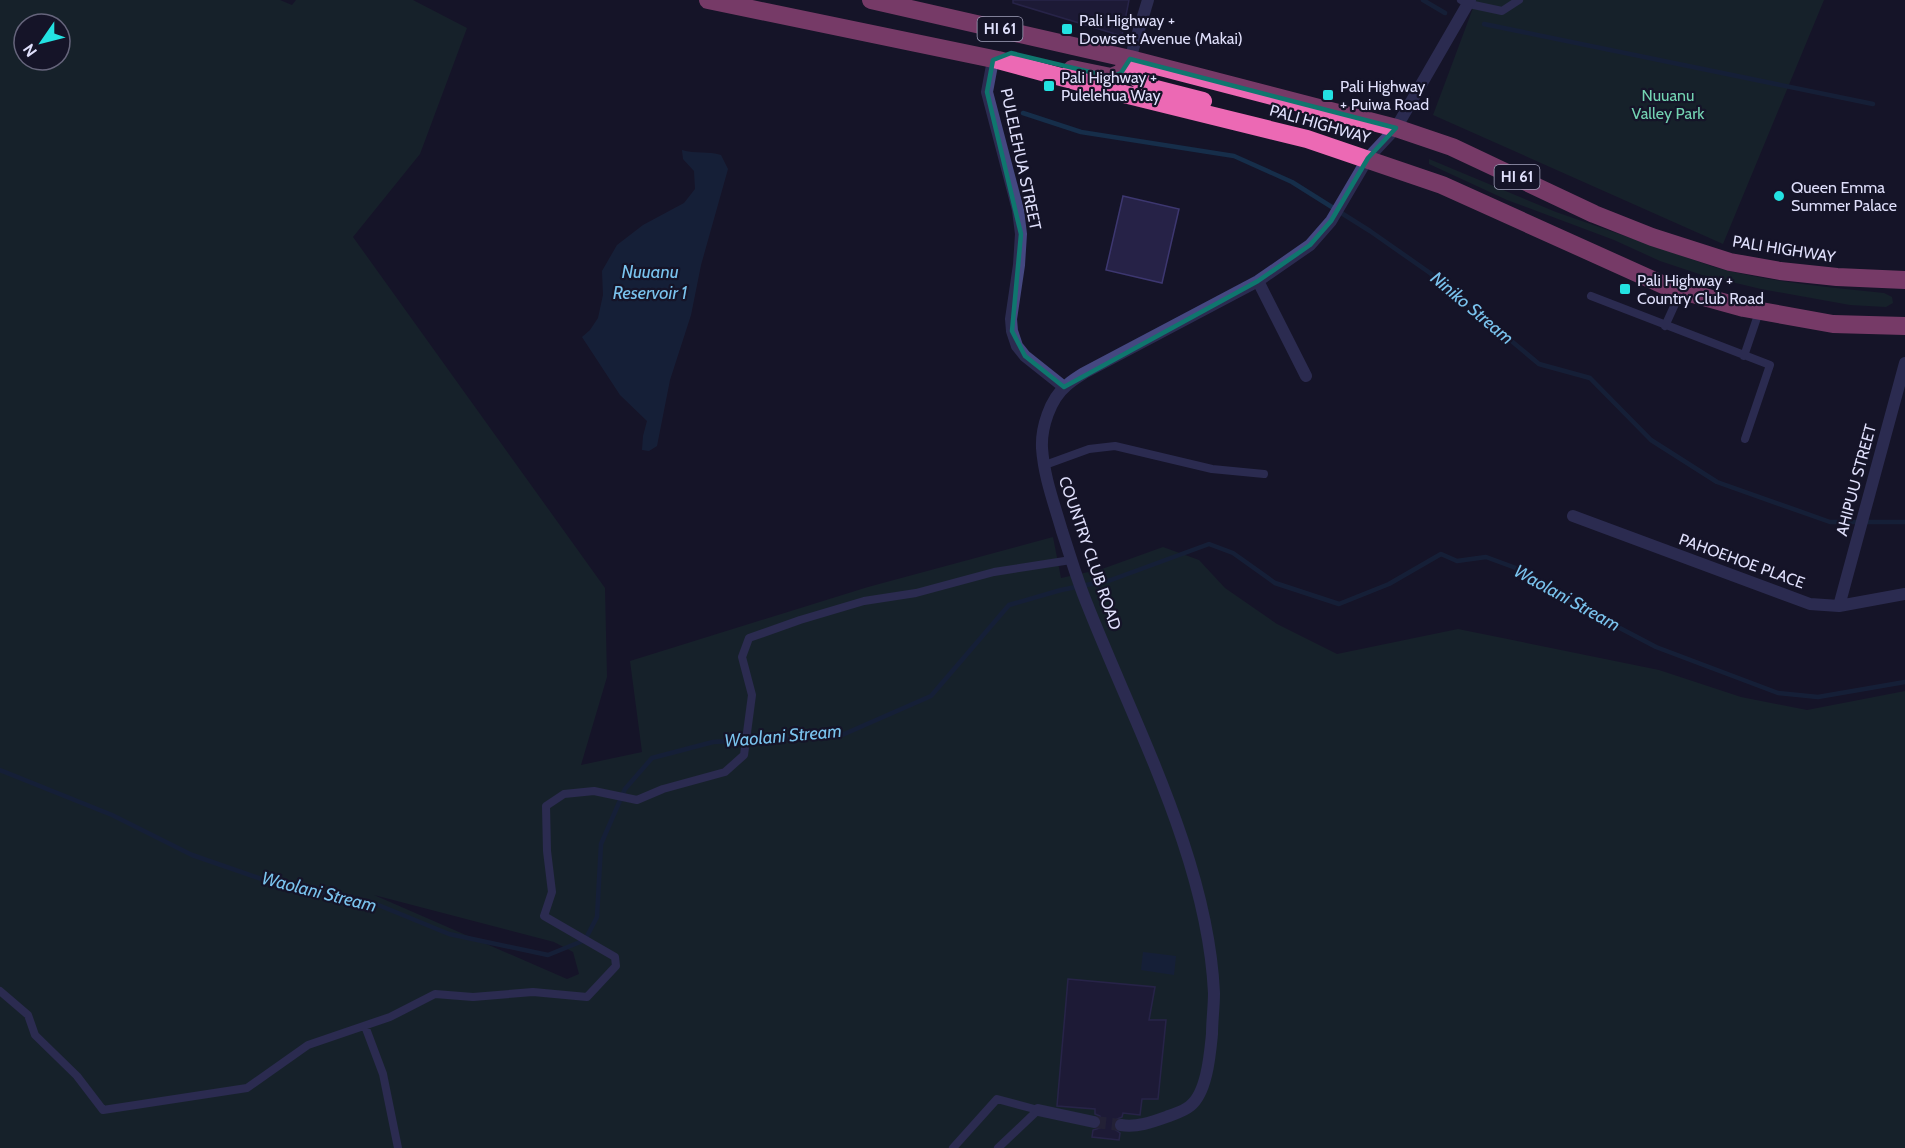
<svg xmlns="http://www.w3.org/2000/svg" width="1905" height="1148" font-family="Cabin,sans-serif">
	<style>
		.green { fill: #18312e; fill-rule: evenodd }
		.water { fill: #162e4a }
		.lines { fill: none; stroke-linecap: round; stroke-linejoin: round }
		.stream { stroke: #162e4a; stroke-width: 4.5 }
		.building { fill: #262247; stroke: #3d3770; stroke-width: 1.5 }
		.street-tunnel { stroke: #333248; stroke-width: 12; stroke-dasharray: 12 6; stroke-linecap: butt }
		.lane { stroke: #454881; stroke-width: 8 }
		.street { stroke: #454881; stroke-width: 12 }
		.highway { stroke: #ec69b4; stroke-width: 18 }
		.marked { fill: none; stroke: #0f766e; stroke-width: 4.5; stroke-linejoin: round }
		.poi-dot { fill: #23e2e2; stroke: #151428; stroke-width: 2 }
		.labels { text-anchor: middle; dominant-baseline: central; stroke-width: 4.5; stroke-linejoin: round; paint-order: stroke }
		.shield { fill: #151428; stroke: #a2a2bc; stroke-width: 1.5 }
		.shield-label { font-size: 15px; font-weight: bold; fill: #dfdffb }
		.poi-label { font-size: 16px; fill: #dfdffb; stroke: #151428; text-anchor: start }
		.park-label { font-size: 16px; fill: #73d3b2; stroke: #151428 }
		.street-label { font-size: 16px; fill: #dfdffb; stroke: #151428 }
		.water-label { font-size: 18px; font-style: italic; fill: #7ac3ee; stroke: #151428 }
	</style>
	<rect width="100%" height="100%" fill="#151428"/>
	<path class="green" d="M0,0H280L292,5L296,0H413L467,28L420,154L353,237L605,588L607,677L581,765L642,752L630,661L868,587L1053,537L1061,578L1102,569L1163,547L1199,560L1225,588L1277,624L1337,654L1458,629L1659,670L1741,697L1807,710L1905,691V1148H0ZM24,24H60V60H24ZM374,895L554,942L573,952L579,974L567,979Z
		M1476,0H1824L1723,244L1433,115Z
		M1429,159L1556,212L1714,267C1769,282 1827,287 1884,293L1892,297L1893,303L1886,307L1850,305L1761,289L1702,275L1660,261L1614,240L1507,200L1429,164Z"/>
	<path class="water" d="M682,150C695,154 708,151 721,155L728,169L701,265L691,315L670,380L657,446L649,451L642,450L643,436L647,421L620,395L582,337L590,330L598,318L603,295L602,271L617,245L643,225L684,203L695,189L694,171L683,159Z
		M1143,952L1176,956L1174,975L1141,970Z"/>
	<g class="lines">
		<path class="stream" d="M1423,0L1445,13
			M1484,24L1873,104
			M1023,113L1081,132L1234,156L1292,182L1370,231L1430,273L1539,364L1590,378L1651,440L1717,482L1830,522H1905
			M0,770L112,815L192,855L282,886L371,902L449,934L548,955L585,940L597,917L601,844L625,789L652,758L713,742L842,735L931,696L1009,605L1061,590L1111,580L1209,544L1233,553L1275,583L1339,604L1389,584L1441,554L1457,561L1486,557L1524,571L1559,596L1656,647L1778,693L1818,697L1905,682"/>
	</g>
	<path class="building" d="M1013,0H1129L1122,36L1013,3Z
		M1123,196L1179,209L1162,283L1106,270Z
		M1068,979L1155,987L1149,1020H1166L1158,1099H1142L1140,1115L1123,1113L1122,1117L1115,1120L1113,1128L1120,1133L1119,1140L1092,1137L1093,1130L1100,1128L1102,1123L1100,1116L1095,1114V1109L1057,1106Z"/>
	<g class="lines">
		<path class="street-tunnel" d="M1094,1122L1121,1125"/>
		<path class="lane" d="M1461,0L1469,4L1502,11L1519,0
			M1591,296L1770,365L1745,439
			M1665,326L1681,291
			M1744,356L1759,312
			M1045,465L1089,449L1115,446L1212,469L1264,474
			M0,991L28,1015L35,1035L77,1076L103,1110L247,1088L308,1045L390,1017L435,994L473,997L533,992L587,997L616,966L615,957L544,916L552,892L547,851L546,806L564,794L594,791L637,800L663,789L725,772L744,755L752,695L742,657L749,638L800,620L864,601L916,593L994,572L1071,560
			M365,1026L383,1074L398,1148
			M953,1148L997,1099L1038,1110
			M998,1148L1038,1110"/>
		<path class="street" d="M1130,59L1148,0
			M993,60L987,92L1018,210L1021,234L1019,265L1011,319L1012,331L1017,346L1025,356L1064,387
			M1258,281L1306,376
			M1573,516L1810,604L1839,606L1905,594
			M1839,606L1905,363
			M1038,1110L1094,1122
			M1121,1125C1137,1128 1155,1121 1169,1116C1177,1113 1184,1111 1190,1106C1207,1093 1210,1054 1212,1034C1212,1021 1214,1007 1214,993C1208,861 1135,726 1087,604C1077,580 1070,555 1062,531C1054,503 1044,477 1042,448C1041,428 1050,399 1066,386C1071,381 1078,377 1084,373L1258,281L1310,245L1331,221L1368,158L1396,128L1470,0"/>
		<path class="highway" d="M708,0L998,60L1120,93L1307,139L1442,185L1668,287L1744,308L1833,324L1905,326
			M871,0L1130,59L1396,128L1452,147L1594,214L1652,237L1730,262L1780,271L1837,277L1905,280
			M1130,59L1138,79L1152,88L1203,101
			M1072,69L1111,77L1121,73L1130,59"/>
	</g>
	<path d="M0 0H1905V1148H0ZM1011,53L1111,77L1121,73L1130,59L1396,128L1368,158L1331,221L1310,245L1258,281L1064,387L1025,356L1012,331L1021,234L987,92L993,60Z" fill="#151428" fill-opacity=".55" fill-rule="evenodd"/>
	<path class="marked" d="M1011,53L1111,77L1121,73L1130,59L1396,128L1368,158L1331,221L1310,245L1258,281L1064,387L1025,356L1012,331L1021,234L987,92L993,60Z"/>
	<g class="poi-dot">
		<rect x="1061" y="23" width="12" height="12" rx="3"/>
		<rect x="1043" y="80" width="12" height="12" rx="3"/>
		<rect x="1322" y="89" width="12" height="12" rx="3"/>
		<circle cx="1779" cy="196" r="6"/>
		<rect x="1619" y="283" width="12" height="12" rx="3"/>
	</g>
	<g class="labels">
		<g class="shield">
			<rect x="977.5" y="17" width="45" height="24" rx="4.5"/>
			<rect x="1494.5" y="165" width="45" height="24" rx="4.5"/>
		</g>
		<g class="shield-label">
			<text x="1000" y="29">HI 61</text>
			<text x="1517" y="177">HI 61</text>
		</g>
		<g class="poi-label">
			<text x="1079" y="20">Pali Highway +<tspan x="1079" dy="18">Dowsett Avenue (Makai)</tspan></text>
			<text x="1061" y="77">Pali Highway +<tspan x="1061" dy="18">Pulelehua Way</tspan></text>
			<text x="1340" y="86">Pali Highway<tspan x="1340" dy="18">+ Puiwa Road</tspan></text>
			<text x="1791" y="187">Queen Emma<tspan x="1791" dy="18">Summer Palace</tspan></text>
			<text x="1637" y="280">Pali Highway +<tspan x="1637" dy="18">Country Club Road</tspan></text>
		</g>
		<g class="park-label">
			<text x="1668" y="95">Nuuanu<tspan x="1668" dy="18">Valley Park</tspan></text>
		</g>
		<g class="street-label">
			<text transform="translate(1320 124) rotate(16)">PALI HIGHWAY</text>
			<text transform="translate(1021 159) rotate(78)">PULELEHUA STREET</text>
			<text transform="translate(1784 249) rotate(9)">PALI HIGHWAY</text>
			<text transform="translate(1856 480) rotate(-75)">AHIPUU STREET</text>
			<text transform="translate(1090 553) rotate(71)">COUNTRY CLUB ROAD</text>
			<text transform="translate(1742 561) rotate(20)">PAHOEHOE PLACE</text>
		</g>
		<g class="water-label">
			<text x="650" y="272">Nuuanu<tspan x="650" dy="21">Reservoir 1</tspan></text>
			<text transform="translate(1472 308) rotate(40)">Niniko Stream</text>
			<text transform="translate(1567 598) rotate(29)">Waolani Stream</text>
			<text transform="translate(783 736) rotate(-5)">Waolani Stream</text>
			<text transform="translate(319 892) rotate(14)">Waolani Stream</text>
		</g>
	</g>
	<g transform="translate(42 42) rotate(235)"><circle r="28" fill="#151428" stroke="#66657c" stroke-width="1.5"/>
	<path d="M0-4.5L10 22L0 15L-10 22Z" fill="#23e2e2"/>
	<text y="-9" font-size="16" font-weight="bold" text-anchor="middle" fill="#dfdffb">N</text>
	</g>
</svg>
